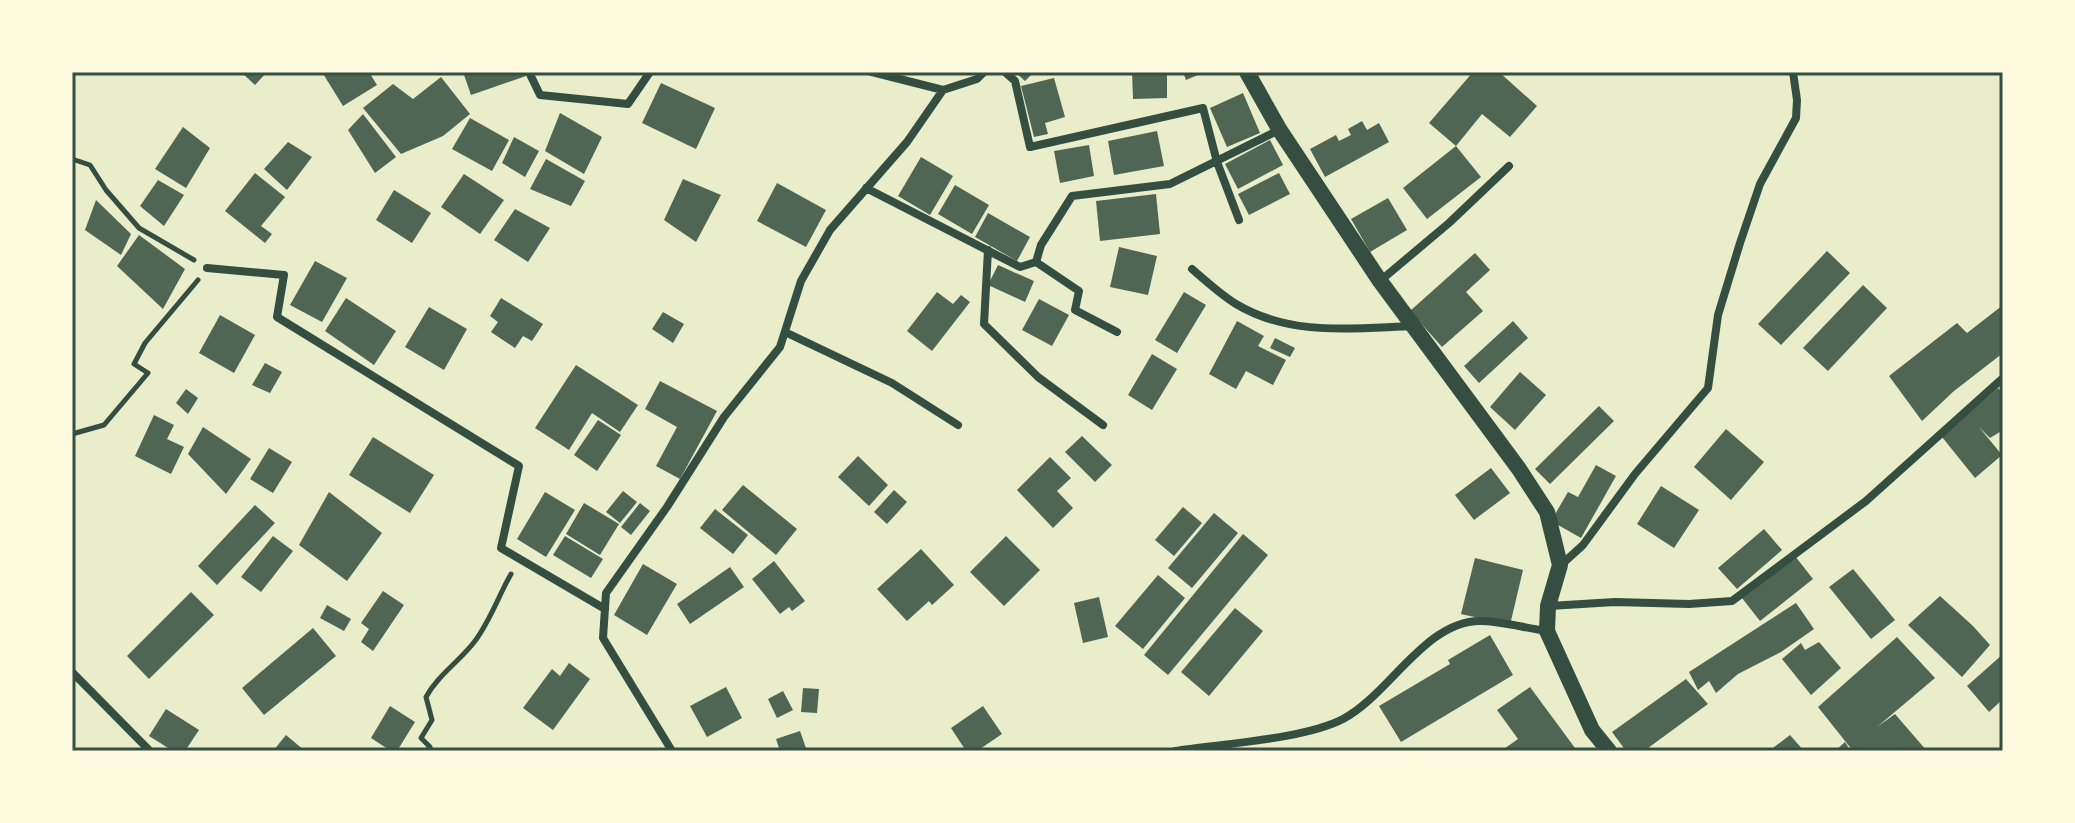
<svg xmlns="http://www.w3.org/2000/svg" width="2075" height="823" font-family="'IBM Plex Sans',sans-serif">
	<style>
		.building { fill: #4f6655 }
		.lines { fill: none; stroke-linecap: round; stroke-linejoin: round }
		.path { stroke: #344e41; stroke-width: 5 }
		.minor { stroke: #344e41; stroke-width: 8 }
		.secondary { stroke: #344e41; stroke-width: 16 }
		.neatline { fill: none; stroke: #344e41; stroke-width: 3 }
	</style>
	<rect width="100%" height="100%" fill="#e9edc9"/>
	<path class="building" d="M241,72H267L255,85Z
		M322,72H369L377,85L343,106Z
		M463,72H525L526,76L471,95Z
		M1015,72H1034L1025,81Z
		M1132,72H1167V98L1133,99Z
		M1183,72H1205L1186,80Z
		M1473,72H1499L1537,106L1510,137L1482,114L1456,146L1481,177L1427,219L1403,188L1456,146L1429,123Z
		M441,77L470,114L443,136L401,154L363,108L393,84L413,99Z
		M1054,78L1065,117L1045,123L1048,134L1034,137L1021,86Z
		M661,83L715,108L696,149L642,123Z
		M1243,93L1260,133L1227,147L1210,108Z
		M560,113L602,137L584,174L545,151Z
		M363,114L396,157L375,173L348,130Z
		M470,118L509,140L492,171L452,149Z
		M1362,121L1367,130L1379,123L1389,142L1325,177L1310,149L1336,135L1339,141L1351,135L1348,129Z
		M183,127L210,148L186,188L155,169Z
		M1157,131L1164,166L1114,175L1108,141Z
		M514,137L539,151L525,177L502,163Z
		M1270,140L1283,165L1238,189L1225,164Z
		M288,142L312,157L287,190L264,169Z
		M1089,145L1094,176L1060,183L1054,151Z
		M921,157L953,176L930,215L898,196Z
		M546,159L585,181L571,206L530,189Z
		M255,173L285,197L261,226L272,234L265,243L225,211Z
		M1279,173L1290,194L1249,215L1238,194Z
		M464,174L504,200L480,234L441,207Z
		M683,179L721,195L696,242L664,220Z
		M158,180L184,195L164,226L140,206Z
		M777,183L826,210L806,247L757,221Z
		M955,185L989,205L972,234L938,214Z
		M394,190L431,213L412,243L376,220Z
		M1156,194L1160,234L1100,241L1096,201Z
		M1388,198L1407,230L1370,252L1351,219Z
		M96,200L131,234L121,255L85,230Z
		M515,209L550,228L528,262L494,240Z
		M988,213L1030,237L1017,261L975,237Z
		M139,235L185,269L163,309L117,266Z
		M1119,247L1157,256L1148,295L1110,287Z
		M1827,251L1850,273L1781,345L1758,324Z
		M1475,253L1490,270L1466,292L1483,311L1442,347L1410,311Z
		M315,261L347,278L322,322L290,305Z
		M998,265L1034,281L1025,302L988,285Z
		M1863,285L1887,308L1828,371L1803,348Z
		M937,292L953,304L961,295L970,302L932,351L907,331Z
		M1184,292L1206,305L1177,353L1155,340Z
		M346,298L396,331L374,365L325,331Z
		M501,298L543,324L532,341L523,336L515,348L491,332L498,322L490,316Z
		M1039,299L1069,315L1052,346L1022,330Z
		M2003,305V353L1954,391L1922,421L1889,376L1957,323L1967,333Z
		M429,307L467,329L444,370L405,347Z
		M663,312L684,324L673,343L652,329Z
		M220,315L255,335L234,373L199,353Z
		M1237,321L1264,336L1258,346L1286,360L1273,385L1246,371L1236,389L1209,374Z
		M1513,321L1528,338L1479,383L1464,366Z
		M1275,338L1295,348L1290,357L1270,348Z
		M1152,354L1177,369L1152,410L1128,395Z
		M265,363L282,372L270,393L252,385Z
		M576,365L638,405L620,432L592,413L569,450L535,428Z
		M1520,372L1546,395L1515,430L1490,407Z
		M660,381L717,411L680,479L656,466L677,427L645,409Z
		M1998,388L2003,394V430L1990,438L1979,427L2002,455L1975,478L1942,437Z
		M186,389L198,398L188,414L176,403Z
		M1599,406L1614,421L1550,484L1535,469Z
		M154,415L174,425L167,439L184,447L171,474L135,456Z
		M598,420L621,435L597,471L574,455Z
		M203,427L251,459L226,494L188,454Z
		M1726,429L1764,462L1731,500L1694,467Z
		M1082,436L1112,465L1095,482L1065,452Z
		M373,437L434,475L410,513L349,475Z
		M269,448L292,462L273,493L250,479Z
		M858,456L888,485L869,506L838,477Z
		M1050,457L1071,478L1057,491L1073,508L1053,528L1017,490Z
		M1596,465L1616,476L1581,538L1551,521L1568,492L1578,497Z
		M1491,468L1510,493L1474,520L1455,495Z
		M743,485L797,529L776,555L722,510Z
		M1661,486L1699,510L1674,548L1637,524Z
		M894,490L907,502L887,524L874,512Z
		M623,491L637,502L620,523L606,512Z
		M329,492L382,533L347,581L299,545Z
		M545,492L575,510L546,557L517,539Z
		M584,503L619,524L600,555L566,534Z
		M640,503L650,511L631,535L621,527Z
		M255,505L275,523L217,585L198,566Z
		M1183,507L1202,523L1174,556L1155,540Z
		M715,509L748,535L733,554L700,528Z
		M1214,513L1238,533L1192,588L1168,568Z
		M1764,529L1782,550L1737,589L1718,568Z
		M1243,534L1268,555L1168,675L1144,655Z
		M273,536L293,551L261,592L241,577Z
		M565,536L603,559L591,578L553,555Z
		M1006,536L1040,570L1004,606L970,572Z
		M921,549L954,585L932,605L929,601L907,621L877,589Z
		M1795,556L1813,579L1760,621L1742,598Z
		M1475,558L1523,570L1510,625L1461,614Z
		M774,561L805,601L792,611L789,607L780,614L752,579Z
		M643,564L677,584L647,635L614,615Z
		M730,567L744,587L690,624L677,604Z
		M1853,569L1895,620L1871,639L1829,587Z
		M1158,575L1185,598L1143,649L1115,626Z
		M383,591L404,605L373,651L361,642L369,629L361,623Z
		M191,592L214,615L149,679L127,656Z
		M1940,596L1973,626L1990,645L1962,677L1908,625Z
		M1099,597L1108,637L1083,643L1074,603Z
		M1796,603L1814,629L1781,652L1738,674L1716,693L1709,681L1698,690L1689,672Z
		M327,605L351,619L344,631L320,618Z
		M1235,608L1263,631L1209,696L1181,672Z
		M313,628L336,656L264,715L242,688Z
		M1490,635L1513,675L1401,742L1379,706L1450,664L1448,660Z
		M1897,637L1935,678L1877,727L1895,714L1927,751H1853L1818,707Z
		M1819,642L1841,668L1811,695L1782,659L1801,643L1805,650Z
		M2003,654V699L1989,712L1967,686Z
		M569,663L590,679L553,730L523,708L552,669L560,676Z
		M1686,679L1708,704L1644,751H1626L1612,732Z
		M726,687L742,718L707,737L690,706Z
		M1530,687L1575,748L1571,751H1501L1518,739L1497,710Z
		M803,688L819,689L817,713L801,712Z
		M783,691L793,710L777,718L768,699Z
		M390,706L415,722L397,751H391L371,738Z
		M983,706L1002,734L977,751H966L951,728Z
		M166,709L199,730L185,751H173L149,736Z
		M800,731L807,751H780L776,739Z
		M286,735L305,751H273Z
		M1790,735L1804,751H1769Z
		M1845,742L1851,751H1835Z"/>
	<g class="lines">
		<path class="path" d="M72,159L90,165L106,190L139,228L194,260
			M72,434L104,425L148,373L134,364L145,343L198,280
			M427,751L430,747L421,738L432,720L426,697C438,675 460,661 475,641C490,621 499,595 511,574"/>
		<path class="minor" d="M529,72L540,95L628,104L650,72
			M872,72L943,90
			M1005,72L1015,81L1030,147L1203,108L1217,162L1239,220
			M866,188L1020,267L1036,262L1079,291L1075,310L1117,332
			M988,250L984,324L1038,377L1103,425
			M1036,262L1041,245L1072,196L1170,184L1279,130
			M207,268L284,275L277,317L519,466L501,548L605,609
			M1192,269C1206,281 1221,295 1236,304C1291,337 1353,328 1414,326
			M1380,281L1449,223L1509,166
			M785,332L892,383L958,425
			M1561,565L1583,545L1635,474L1708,388L1718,315L1740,243L1760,184L1796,118L1797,100L1793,72
			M1549,606L1615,602L1689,604L1732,601L1866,501L2003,378
			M72,672L150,751
			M672,751L603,638L606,593L667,507L724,417L780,347L801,281L830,230L907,142L943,90L977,79L984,72
			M1175,751C1220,744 1305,739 1343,719C1389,695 1425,621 1480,621C1501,621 1525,628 1547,631"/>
		<path class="secondary" d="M1247,72L1279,129L1380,281L1519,469L1547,512L1560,565L1548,606L1547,631L1592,730L1609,751"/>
	</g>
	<rect width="2075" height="823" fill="none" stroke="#fefae0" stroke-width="148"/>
	<rect x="74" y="74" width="1927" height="675" class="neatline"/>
</svg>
